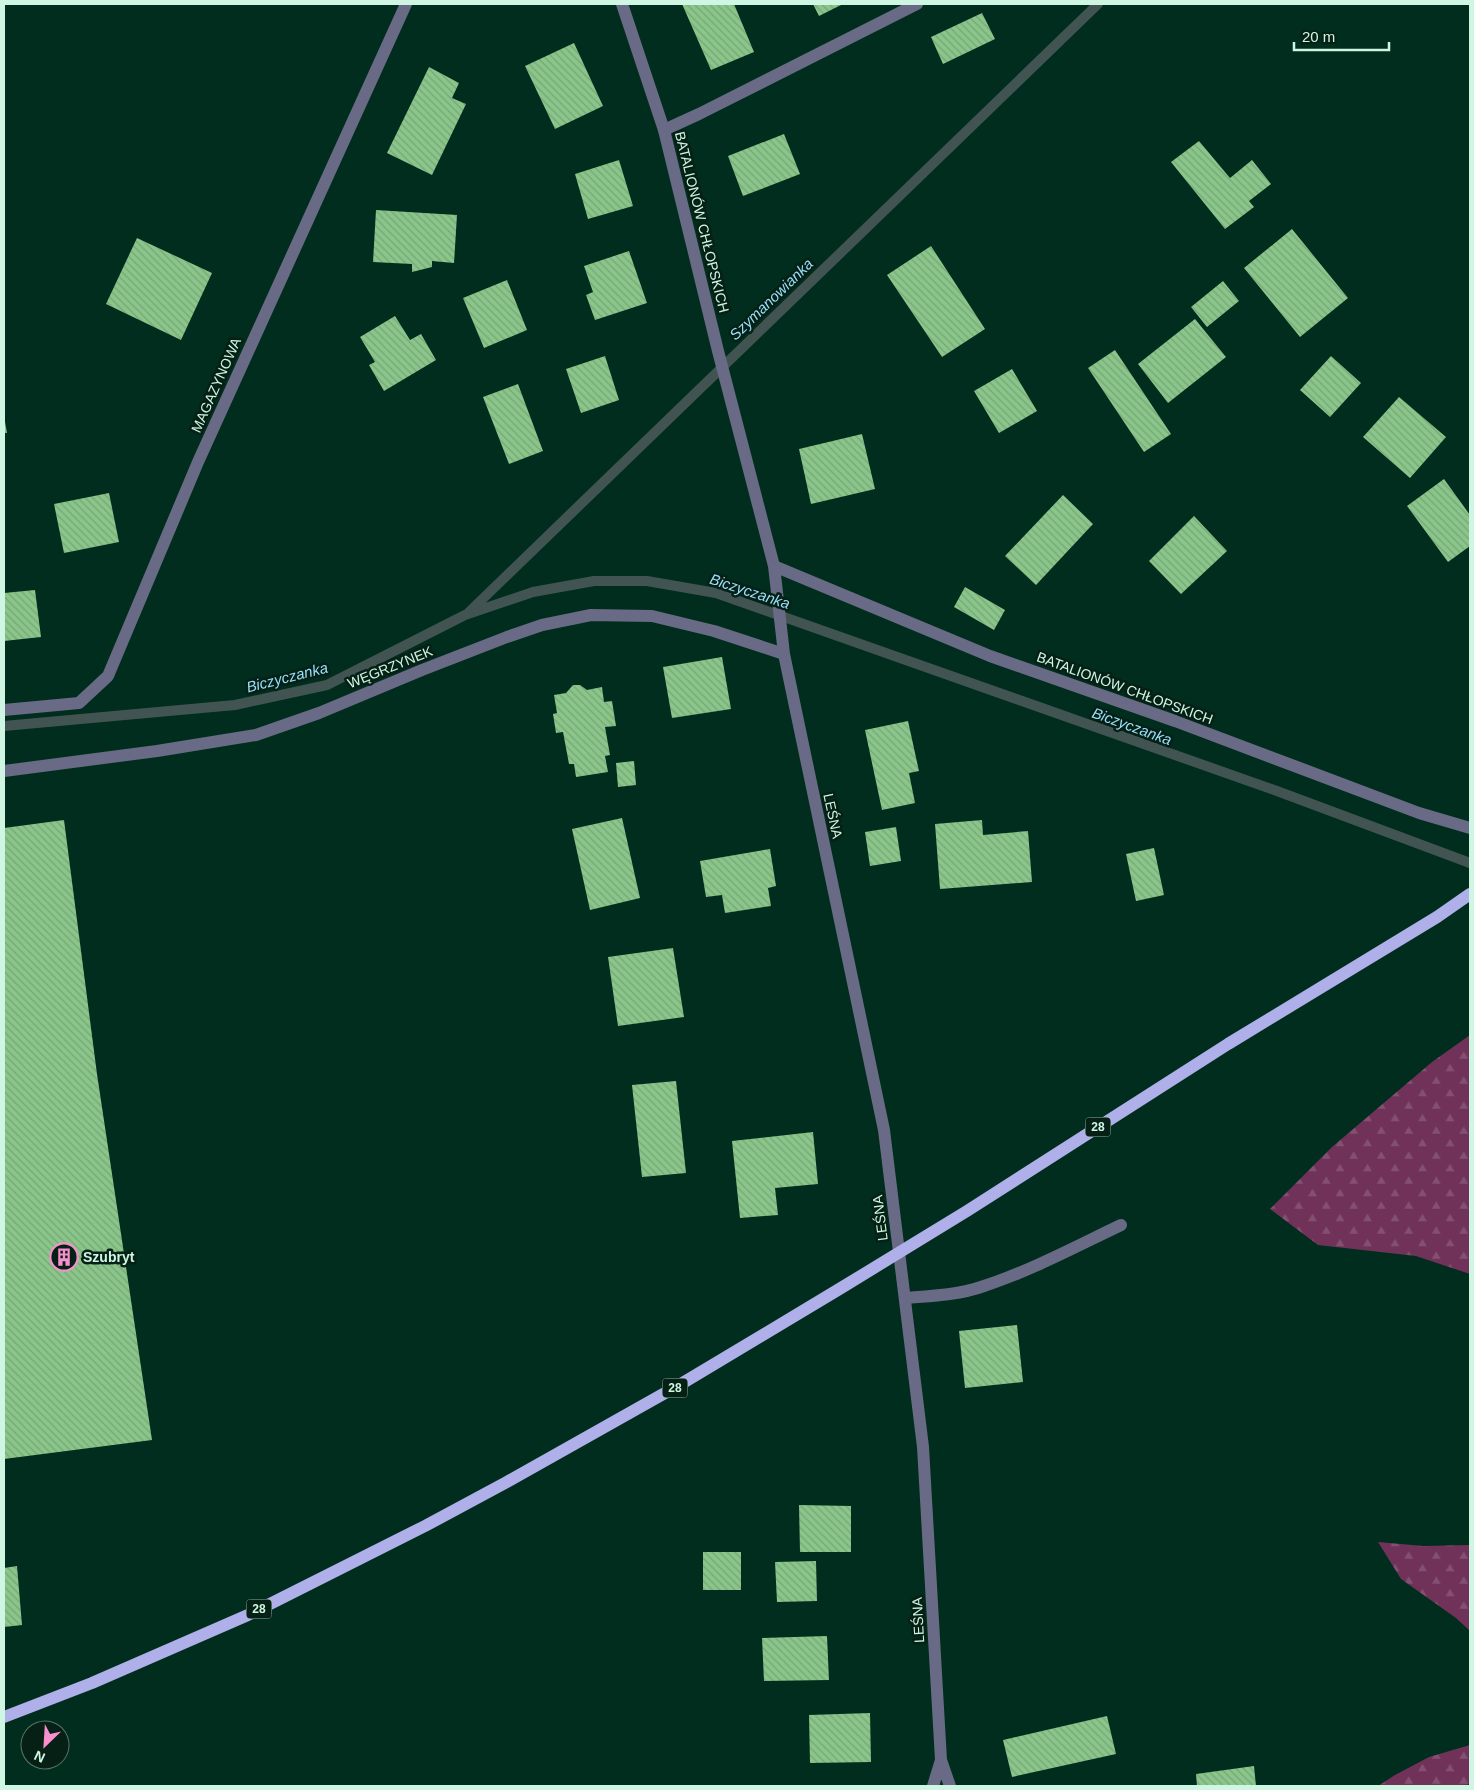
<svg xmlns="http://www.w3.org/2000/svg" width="1474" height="1790" font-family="Helvetica,sans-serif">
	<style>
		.forest { fill: url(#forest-firs) }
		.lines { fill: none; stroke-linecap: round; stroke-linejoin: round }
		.stream { stroke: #415451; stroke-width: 10 }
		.building { fill: url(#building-back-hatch) }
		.service { stroke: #696a85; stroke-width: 12 }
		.minor { stroke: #696a85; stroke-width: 12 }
		.primary { stroke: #afafe9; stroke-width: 12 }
		.labels { text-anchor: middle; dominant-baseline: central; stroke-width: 5; stroke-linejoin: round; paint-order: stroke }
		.shield { fill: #062016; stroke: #92b6a5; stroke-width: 1 }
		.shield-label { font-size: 12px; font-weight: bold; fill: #cef6e2 }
		.street-label { font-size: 14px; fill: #cef6e2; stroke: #062016 }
		.poi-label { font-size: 14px; font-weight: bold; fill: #cef6e2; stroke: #062016; text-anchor: start }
		.water-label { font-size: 15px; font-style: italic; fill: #99dffa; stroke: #062016 }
	</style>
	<defs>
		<pattern id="forest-firs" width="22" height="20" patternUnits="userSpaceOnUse" patternTransform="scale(1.25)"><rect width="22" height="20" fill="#713259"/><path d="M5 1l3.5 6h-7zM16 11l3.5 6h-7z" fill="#845071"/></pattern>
		<pattern id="building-back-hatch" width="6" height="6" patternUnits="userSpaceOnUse" patternTransform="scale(1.25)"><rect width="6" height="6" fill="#8ac58a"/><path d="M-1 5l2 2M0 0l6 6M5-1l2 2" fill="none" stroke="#77a678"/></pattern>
	</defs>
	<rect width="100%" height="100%" fill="#002d1d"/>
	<path class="forest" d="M1470,1035V1274L1416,1256L1318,1245L1270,1209L1332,1147L1432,1062Z
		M1378,1542L1423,1546L1470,1545V1631L1456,1618L1401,1579Z
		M1470,1745V1784L1462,1786H1378L1395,1775L1429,1757Z"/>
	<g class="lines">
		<path class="stream" d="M468,613L1098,4
			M4,726L235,705L327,685L465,615L533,592L594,581H647L716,593L1277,791L1470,863"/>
	</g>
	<path class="building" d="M682,4H734L754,52L711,70Z
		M813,4H843L819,16Z
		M982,13L995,39L943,64L931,37Z
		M574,43L603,106L555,129L525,66Z
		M429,67L459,83L452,98L466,104L432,175L387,153Z
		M784,134L800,174L743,196L728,156Z
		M1199,141L1230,178L1252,160L1271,184L1249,201L1254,207L1225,229L1171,162Z
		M619,160L633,206L588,219L575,174Z
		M376,210L457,215L454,263L432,261V267L412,272V264L373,262Z
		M1292,229L1348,298L1300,337L1244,268Z
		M137,238L212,273L181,340L106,304Z
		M931,246L985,329L942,357L887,275Z
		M629,251L647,303L595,320L586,295L593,292L584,266Z
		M507,280L527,330L484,348L463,298Z
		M1223,281L1239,301L1207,327L1191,307Z
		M395,316L410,340L421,334L436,360L384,391L369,365L375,362L360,337Z
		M1195,319L1226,357L1168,403L1138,364Z
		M1115,350L1171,434L1144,452L1088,368Z
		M605,356L619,400L581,413L566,369Z
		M1331,356L1361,383L1330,417L1300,390Z
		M1012,369L1037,411L999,433L974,391Z
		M518,384L543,451L509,464L483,397Z
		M1399,397L1446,437L1410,478L1363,437Z
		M4,416L7,433H4Z
		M862,434L875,489L811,504L799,449Z
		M1444,479L1470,515V546L1448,562L1407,506Z
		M109,493L119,542L64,553L54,504Z
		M1063,495L1093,524L1036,585L1005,556Z
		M1194,516L1227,551L1181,594L1149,561Z
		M965,587L1005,610L994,630L954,607Z
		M35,590L41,637L4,641V593Z
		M722,657L731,709L672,718L663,667Z
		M573,685H580L587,690L602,687L604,702L612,701L616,726L605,727L610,755L605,756L608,772L576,777L574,764H569L563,732L556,733L553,714L557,713L554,695L566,693Z
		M908,721L919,771L909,773L915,803L882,810L865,730Z
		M634,761L636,785L618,787L616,763Z
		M622,818L640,898L590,910L572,829Z
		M64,820L97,1074L152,1440L4,1459V828Z
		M982,820L983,835L1028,831L1032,882L940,889L935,824Z
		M896,827L901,861L870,866L865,832Z
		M1154,848L1164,895L1136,901L1126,854Z
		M770,849L776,886L768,888L771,906L725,913L722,895L706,897L700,861Z
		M673,948L684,1017L618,1026L608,957Z
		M676,1081L686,1173L642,1177L632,1085Z
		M813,1132L818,1184L775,1188L778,1215L740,1218L732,1141Z
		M1017,1325L1023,1382L965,1388L959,1331Z
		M799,1505L851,1506V1552H800Z
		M703,1552H741V1590H703Z
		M816,1561L817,1601L777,1602L775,1562Z
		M17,1566L22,1625L4,1627V1568Z
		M827,1636L829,1680L764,1681L762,1638Z
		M870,1713L871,1762L810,1763L809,1715Z
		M1107,1716L1116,1754L1012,1777L1003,1740Z
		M1254,1766L1256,1786H1197L1196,1774Z"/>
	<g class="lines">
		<path class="service" d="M664,130L699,114L917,4
			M905,1298C931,1296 959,1295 984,1286C1030,1271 1077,1246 1121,1225"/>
		<path class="minor" d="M622,4L664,130L718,351L774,566L784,654L884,1130L923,1447L941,1760L933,1786
			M774,566L990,656L1175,721L1419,813L1470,828
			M4,710L79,703L108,676L198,462L406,4
			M4,771L157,751L256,735L319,713L422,670L507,637L542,625L591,615L652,616L714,631L784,654
			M941,1760L950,1786"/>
		<path class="primary" d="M4,1717L92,1683L248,1615L425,1526L505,1483L681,1384L841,1288L967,1211L1228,1044L1437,917L1470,894"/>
	</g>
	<defs>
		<g id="building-ring" transform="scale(1.4375)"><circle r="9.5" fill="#062016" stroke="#f790cd" stroke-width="1.5"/><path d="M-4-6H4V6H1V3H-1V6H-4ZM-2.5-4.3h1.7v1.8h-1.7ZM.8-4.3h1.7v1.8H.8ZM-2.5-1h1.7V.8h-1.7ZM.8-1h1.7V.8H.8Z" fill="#f790cd"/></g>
	</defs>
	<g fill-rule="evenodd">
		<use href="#building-ring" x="64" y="1257"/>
	</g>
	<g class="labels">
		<g class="shield">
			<rect x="1085.5" y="1117.5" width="25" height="19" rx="4"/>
			<rect x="662.5" y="1378.5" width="25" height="19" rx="4"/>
			<rect x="246.5" y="1599.5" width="25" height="19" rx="4"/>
		</g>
		<g class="shield-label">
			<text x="1098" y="1127">28</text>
			<text x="675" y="1388">28</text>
			<text x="259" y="1609">28</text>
		</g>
		<g class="street-label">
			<text transform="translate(702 222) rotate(76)">BATALIONÓW CHŁOPSKICH</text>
			<text transform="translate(216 385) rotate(-66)">MAGAZYNOWA</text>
			<text transform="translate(390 667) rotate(-22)">WĘGRZYNEK</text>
			<text transform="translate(1125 688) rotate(20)">BATALIONÓW CHŁOPSKICH</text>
			<text transform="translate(833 816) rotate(78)">LEŚNA</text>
			<text transform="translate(880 1218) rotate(-97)">LEŚNA</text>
			<text transform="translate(918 1620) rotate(-93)">LEŚNA</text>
		</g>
		<g class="poi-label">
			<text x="83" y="1257">Szubryt</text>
		</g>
		<g class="water-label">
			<text transform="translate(771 299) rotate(-44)">Szymanowianka</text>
			<text transform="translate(750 591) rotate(18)">Biczyczanka</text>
			<text transform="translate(287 677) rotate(-14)">Biczyczanka</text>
			<text transform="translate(1132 726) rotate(20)">Biczyczanka</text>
		</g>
	</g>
	<rect width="1474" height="1790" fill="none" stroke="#cef6e2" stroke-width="10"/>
	<g transform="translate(45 1745) rotate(205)"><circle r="24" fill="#062016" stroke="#567668"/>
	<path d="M0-4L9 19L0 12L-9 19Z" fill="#f790cd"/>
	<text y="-8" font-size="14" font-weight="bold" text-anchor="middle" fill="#cef6e2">N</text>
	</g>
	<path d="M1294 42v8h95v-8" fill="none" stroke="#cef6e2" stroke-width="2.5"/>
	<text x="1302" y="42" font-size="15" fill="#cef6e2" stroke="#062016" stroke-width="4" paint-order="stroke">20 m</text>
</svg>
